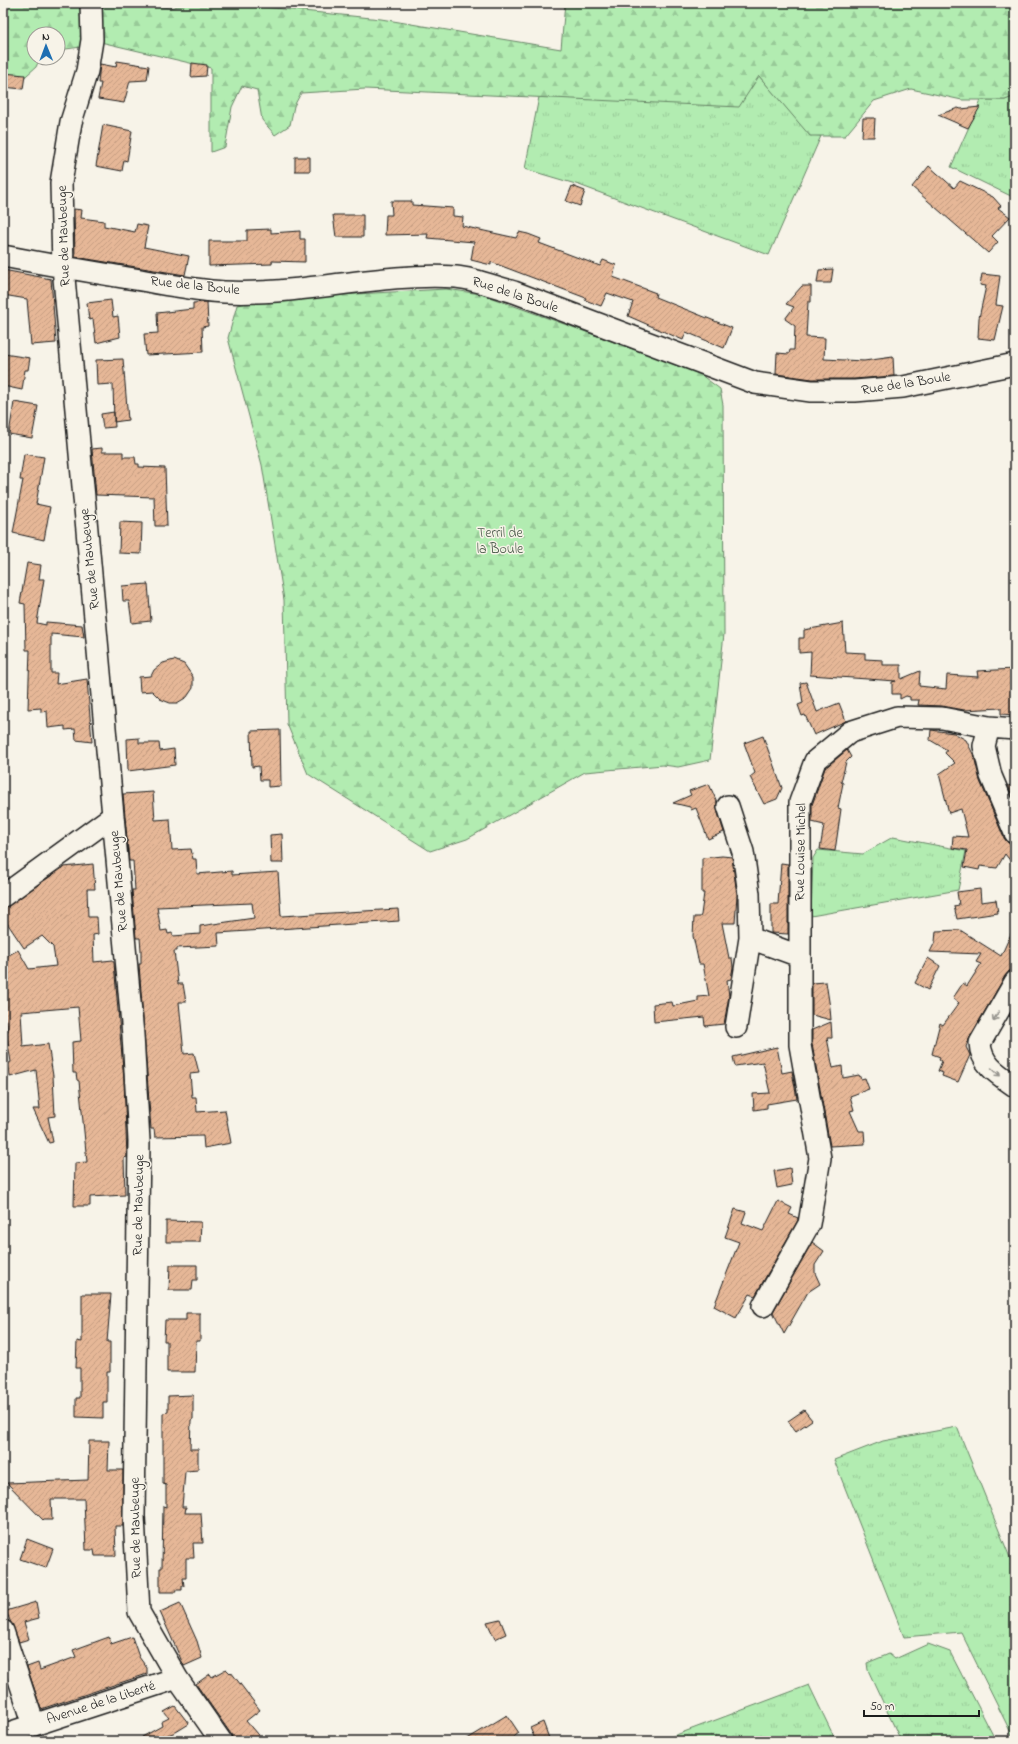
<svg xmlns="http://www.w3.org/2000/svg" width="1018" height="1744" font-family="'Indie Flower',sans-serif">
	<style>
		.grass { fill: url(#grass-tufts); stroke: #678466 }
		.forest { fill: url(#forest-firs); stroke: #678466 }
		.building { fill: url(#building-hatch); stroke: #1c1c1c; fill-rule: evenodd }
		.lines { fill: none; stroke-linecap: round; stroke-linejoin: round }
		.minor-casing { stroke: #1c1c1c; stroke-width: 24 }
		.minor { stroke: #f7f3e8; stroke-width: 21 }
		.oneway { stroke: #94928c }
		.labels { text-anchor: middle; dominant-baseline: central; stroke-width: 3; stroke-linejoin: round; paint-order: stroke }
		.street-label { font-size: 14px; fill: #1c1c1c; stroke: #f7f3e8 }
		.park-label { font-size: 14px; fill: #495a49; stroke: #f7f3e8 }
	</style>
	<defs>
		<pattern id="grass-tufts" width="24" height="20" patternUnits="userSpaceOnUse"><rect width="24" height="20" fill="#b2ecb1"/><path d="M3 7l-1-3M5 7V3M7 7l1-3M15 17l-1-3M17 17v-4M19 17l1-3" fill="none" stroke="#98ca98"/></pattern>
		<pattern id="forest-firs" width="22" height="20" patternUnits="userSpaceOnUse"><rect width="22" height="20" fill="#b2ecb1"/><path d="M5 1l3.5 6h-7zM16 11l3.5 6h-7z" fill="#98ca98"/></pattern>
		<pattern id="building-hatch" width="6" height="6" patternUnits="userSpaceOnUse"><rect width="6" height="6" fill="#e6b797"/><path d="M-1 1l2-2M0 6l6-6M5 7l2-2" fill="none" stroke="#c59d82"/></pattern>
	</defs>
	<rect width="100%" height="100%" fill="#f7f3e8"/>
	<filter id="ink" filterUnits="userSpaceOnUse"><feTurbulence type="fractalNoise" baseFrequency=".025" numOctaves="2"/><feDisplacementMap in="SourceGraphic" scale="8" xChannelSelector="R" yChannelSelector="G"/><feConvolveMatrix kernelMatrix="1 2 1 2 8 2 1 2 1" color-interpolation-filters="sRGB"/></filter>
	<g filter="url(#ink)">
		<path class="grass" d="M759,76L810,135L821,136L769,255L579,185L525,169L539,97L583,99Z
			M1015,96V198L951,167L981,100H1005Z
			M893,837L966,851L958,890L811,916L813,858L818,850L863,854Z
			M957,1427L1015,1570V1741L961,1632L904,1637L834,1460L883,1441Z
			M928,1644L950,1652L996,1741H901L868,1670L867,1663L889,1654L895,1659Z
			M809,1685L836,1741H660Z"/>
		<path class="forest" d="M3,3H131L169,8L193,3H224L381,19L561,49L565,3H1015V96L1005,100H962L911,89L874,101L845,136H810L759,76L739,107L365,89L301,93L294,106L290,125L275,135L262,120L257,90L242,86L232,107L225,147L211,152V68L92,40L81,47L58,50V34H34V58H40L36,67L19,82L3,81Z
			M446,289L481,294L697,372L720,389L723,405L724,634L710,760L678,767L663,765L585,772L467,839L430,851L308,774L287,724L284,600L262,465L228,338L237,305L267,299Z"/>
		<path class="building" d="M117,61L149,66L147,80L130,81L124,103L98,99L101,83H98L100,64L116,67Z
			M192,63L207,65L206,76L191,77Z
			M3,73L25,75L23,89L3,87Z
			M980,107L968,128L938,115L958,108L961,109Z
			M863,118H875L874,137H862Z
			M103,125L132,131L127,161L124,160L122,171L96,166Z
			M295,157H310V171H295Z
			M929,166L954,188L960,181L993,197L1001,206L998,208L1010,217L992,236L998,242L988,253L912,187Z
			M572,186L585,191L580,206L566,201Z
			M391,201H412V205L453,208V216L463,217L462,226L516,238L519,232L528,234L541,239L539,243L600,266L603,260L616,265L613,277L656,293L655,297L732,328L724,348L686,332L683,340L628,316L633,302L607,293L601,306L585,300L586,298L491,262V265L471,260L474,242L427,238L428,234L385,235L386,215H392Z
			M74,209L82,210L81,218L104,221V226L135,232L137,224L148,226L144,247L189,256L185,275L75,257Z
			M333,215H363V237H336Z
			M271,229V233L300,231V239H305V262L272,261V264L209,266V241H247V230Z
			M833,269L831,283H817L819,270Z
			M3,270L51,279L56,343L31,345L27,299L3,295Z
			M982,274L1000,276L996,305L1003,306L995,340L978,338L979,318L986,286L980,285Z
			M802,286H811V302H808L806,337L825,338L824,359L864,361L893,357L894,376L854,379H812L776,374L777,353L789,354L790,350H794L795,326L785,319L794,307L786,304Z
			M111,300L113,317L118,316L120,337L96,343L93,319L89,320L87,303Z
			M207,302L208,326L202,327L203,352L146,355L144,334L158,333L157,313L193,309V303Z
			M4,354L30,358L28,370H25L22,390L3,386Z
			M123,359L128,420L114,422L113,384L97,385L96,360Z
			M14,402L38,406L32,438L9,434Z
			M114,412L115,427L103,428L101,414Z
			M102,448V452H123V457H135L136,464H139V467L165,468L167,526H155L154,497L96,495L92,449Z
			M24,454L44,457L36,504L50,507L44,540L13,533L23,480H20Z
			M120,522L142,523L141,554L119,553Z
			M27,563L41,565L39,579H44L37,623L46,625V622L82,625L84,637L51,634V673H57L56,684L87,679L92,742L76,740L75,729L65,730V726L48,728L47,711L41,712V708L28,709L30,650H26L25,604L20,603Z
			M148,584L151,621L132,623L129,601H123L122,586Z
			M843,623L845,652L865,653V659L883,660V665H901V679L920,671L919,686L946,689L947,675L978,677L977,671L1015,669V715L1001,714V708L964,710L942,706L918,705L919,700H910V697L906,696L900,699V694H892V682L896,681L810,675L811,652L799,653V638H804V630Z
			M174,660L184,664L193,677V688L187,697L177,703H170L160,699L152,691L140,692L139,677L151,676L154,670L163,663Z
			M806,682L817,712L839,703L846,721L814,735L805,715L802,716L798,705L803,703L800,683Z
			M280,730L281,786L268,787V780H260L259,766L252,767L251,731Z
			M931,730L954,733L966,740L974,756L980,781L1004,838L1008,843L1015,845V867L1005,854L997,868L980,866L979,870L964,867L967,850L952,848L953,836L968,837L961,809L949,813L939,774L955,763L945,753L947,750L930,740Z
			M763,736L782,788L777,799L764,804L750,777L755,773L744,743Z
			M139,738V743H159L160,751L174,749L175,765L128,771L127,739Z
			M847,750L851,757L846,762L841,782L843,783L838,808L841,809L835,851L820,849L824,825L812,822V805L825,768Z
			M709,784L717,802V810L724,832L708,839L696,808L691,810L690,807L673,803L691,795L689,791Z
			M1015,784V802L1008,786Z
			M153,792L155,820L170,819L172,850L191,849L193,859H196L197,874L232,871V875L278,872L281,916L398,909L399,921L218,933L219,946L177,948V951H174L178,984H183L186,1002H179L184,1054L194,1053L199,1073L190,1074L192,1097H196L197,1112L225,1110L231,1143L204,1148L203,1136L155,1137L154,1129H151L139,964H141V950L140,938H136L132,890H135L133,861H129L123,794ZM252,903L254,918L200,926V934L173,936L172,933L168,934L167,930L161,931L157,907Z
			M282,834L283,863H271L270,835Z
			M722,856L732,857L737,895L735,923H722L729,958H732L733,967L731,979L727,980L729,996L724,1024L705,1026L704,1017L654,1022L653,1004L672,1002L673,1006L698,1001V997L709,996L703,964H699L693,936L694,917H700L701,915L704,893H702V858Z
			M781,863L788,864V934L771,933V904H778Z
			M93,864L95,889H87L88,917H97L98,934L93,935L94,962L113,960L114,963L124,1080L127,1157L124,1158L125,1195L90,1197V1206H74L75,1163L87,1162L79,1081L77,1080L76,1073H73L72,1042L81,1041L78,1007L21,1012L23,1047L48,1044L53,1076L55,1116L48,1117L53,1142L49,1143L33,1109H40L36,1070L10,1077L9,1063L11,1062L6,1032L8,1031L3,1006V958L18,950L29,969L56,966L53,947L42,936L24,948L3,917V909L64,867Z
			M980,889L981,902L996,900L998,913L957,919L954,906L959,905L957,892Z
			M1015,925V970L1009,971L1005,976L970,1037L966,1047L970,1055L958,1082L942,1076L943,1073L938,1071L942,1061L939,1059L940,1057L932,1054L940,1023L943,1025L959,1003L953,998L963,983L967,986L981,964L976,962L981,954L930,952L935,942L936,931L960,930L1001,956Z
			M928,958L940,966L928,990L915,983Z
			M826,982L830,1008L831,1020L812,1015V983Z
			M1015,1006V1019L1009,1016Z
			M831,1022L832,1038H827L833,1068L842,1066L843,1078L859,1075L861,1079L865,1078L869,1089L850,1096L854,1110L850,1111L859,1131H864L865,1144L830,1146L812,1044V1030Z
			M777,1047L782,1073L792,1071L797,1099L767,1104V1108L754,1110L753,1094L770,1093L763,1062L735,1066L733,1057Z
			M790,1168L792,1185L777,1188L774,1171Z
			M778,1201L792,1208L789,1214L798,1218V1220L755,1296L750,1294L736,1318L714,1306L739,1242L725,1237L735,1209L746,1212L742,1223L763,1231Z
			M166,1221L201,1222L200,1242H166Z
			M812,1242L824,1251L815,1265V1273L820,1284L808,1292L784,1334L773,1312Z
			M170,1265H197V1280H193L192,1290H169Z
			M82,1294H111L107,1342H110V1372H107V1402H103V1418L76,1417V1398H80V1368H76L77,1341L82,1342Z
			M186,1313H200V1341H196L195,1372H167V1341H164L165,1320H186Z
			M193,1395V1419L191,1420L190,1449H198V1470L186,1471L185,1472L182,1507H186L185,1513H201L203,1543H193L194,1558H186V1578H183L184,1586H182V1590H175L176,1592H160V1568H162L163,1506L166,1507V1485L163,1484V1413L168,1412V1396Z
			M804,1410L812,1420L796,1431L788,1421Z
			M89,1441H109L108,1470H123V1526H115L116,1556H95L94,1550H86L84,1499H51L52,1520H43L7,1483L88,1480Z
			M27,1539L53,1549L46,1568L20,1559Z
			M36,1602L39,1618L24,1622L29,1639L19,1642L6,1611Z
			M180,1603L197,1641L202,1658L184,1666L160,1612Z
			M500,1619L506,1634L495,1639L487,1622Z
			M109,1637L111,1644L132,1637L139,1657L147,1668V1674L41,1709L27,1667L38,1663L40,1670L76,1657L73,1650Z
			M226,1669L230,1673L231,1672L260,1710L246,1721L263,1741H233L231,1734L196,1684L210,1674L212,1677Z
			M175,1706L189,1724L176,1732L151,1741H144L142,1737L162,1726L161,1722L169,1718L164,1712Z
			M507,1715L519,1733L508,1741H464Z
			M543,1722L550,1741H536L530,1728Z"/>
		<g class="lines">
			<g class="minor-casing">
				<path id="minor" d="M91,3L92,40L87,71L71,122L61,183L63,267L133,1035L139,1141L134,1516L139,1612L177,1678L221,1741
					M3,256C45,264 86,271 128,278C160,283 192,290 224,292C301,296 378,272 456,277C476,279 495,287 514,292L755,383L811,391H855L903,387L1015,364
					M989,727L984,746L991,776L1015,833
					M728,806L743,852L749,894L750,938L736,1027
					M3,896L113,816
					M750,938L799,956
					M1015,982L980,1043C981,1065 999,1075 1015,1086
					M763,1306L809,1224L820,1158L800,1045V802L815,761L850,732L897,717L942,718L989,727L1015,729
					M3,1631L34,1725
					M3,1735L177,1678"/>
			</g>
			<use href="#minor" class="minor"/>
		</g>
		<defs><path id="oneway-shaft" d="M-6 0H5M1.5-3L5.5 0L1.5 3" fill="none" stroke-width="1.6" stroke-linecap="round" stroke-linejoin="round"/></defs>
		<g class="oneway">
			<use href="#oneway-shaft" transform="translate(996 1016) rotate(121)"/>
			<use href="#oneway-shaft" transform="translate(996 1072) rotate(42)"/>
		</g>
	</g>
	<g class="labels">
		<g class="street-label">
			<text transform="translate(64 236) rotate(-92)">Rue de Maubeuge</text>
			<text transform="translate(195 286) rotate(6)">Rue de la Boule</text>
			<text transform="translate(515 295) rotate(18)">Rue de la Boule</text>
			<text transform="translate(906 384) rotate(-9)">Rue de la Boule</text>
			<text transform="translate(90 559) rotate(-96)">Rue de Maubeuge</text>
			<text transform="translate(801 852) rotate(-89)">Rue Louise Michel</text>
			<text transform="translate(119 881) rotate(-95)">Rue de Maubeuge</text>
			<text transform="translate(139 1205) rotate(-89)">Rue de Maubeuge</text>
			<text transform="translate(136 1528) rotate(-91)">Rue de Maubeuge</text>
			<text transform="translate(101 1703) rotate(-18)">Avenue de la Liberté</text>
		</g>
		<g class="park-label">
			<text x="500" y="533">Terril de<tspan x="500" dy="16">la Boule</tspan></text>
		</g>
	</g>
	<rect width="1018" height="1744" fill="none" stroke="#f7f3e8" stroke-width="16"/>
	<rect x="8" y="8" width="1002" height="1728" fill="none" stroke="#1c1c1c" stroke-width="1.5" filter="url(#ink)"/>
	<g transform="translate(46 46) rotate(359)"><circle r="19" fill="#f7f3e8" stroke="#9f9d96"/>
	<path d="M0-3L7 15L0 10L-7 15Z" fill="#1f6fb2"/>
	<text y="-6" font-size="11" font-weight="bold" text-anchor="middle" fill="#1c1c1c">N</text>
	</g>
	<path d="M864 1710v6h115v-6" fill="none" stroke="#1c1c1c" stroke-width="2"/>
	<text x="870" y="1710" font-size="12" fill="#1c1c1c" stroke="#f7f3e8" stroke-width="3" paint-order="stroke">50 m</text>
</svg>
